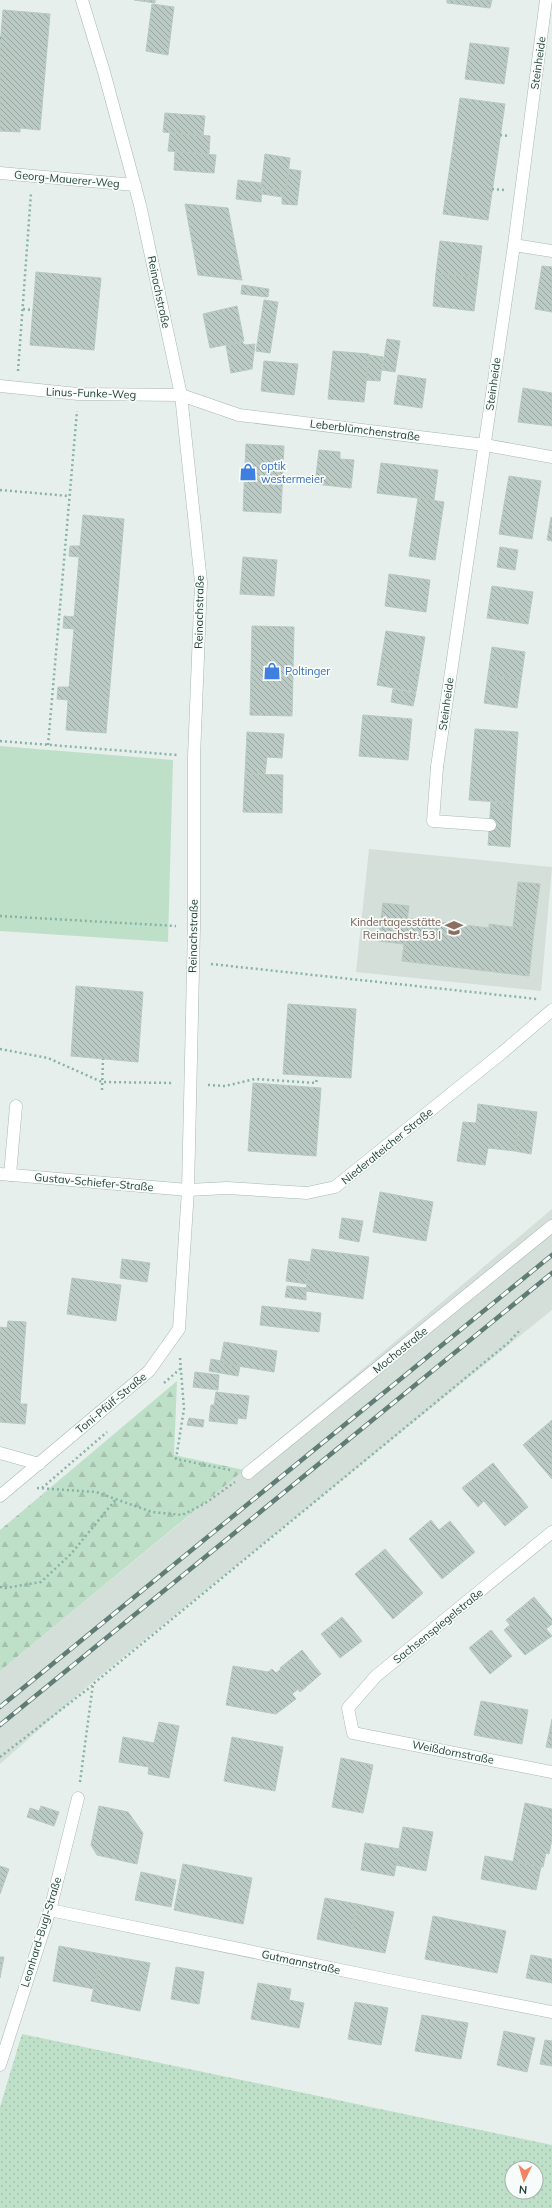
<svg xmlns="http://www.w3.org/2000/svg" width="552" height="2208" font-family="Mulish,sans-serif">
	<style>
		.built { fill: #d4dfda }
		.grass { fill: url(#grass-dots); fill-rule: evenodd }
		.forest { fill: url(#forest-firs) }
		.park { fill: #bfe0c8 }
		.building { fill: url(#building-back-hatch); stroke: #b8c9c2 }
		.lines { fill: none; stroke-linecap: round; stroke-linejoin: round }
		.service-casing { stroke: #a8b8b2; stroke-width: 13 }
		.minor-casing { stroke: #a8b8b2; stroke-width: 13 }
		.path { stroke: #86b3a5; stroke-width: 2.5; stroke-dasharray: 2 3; stroke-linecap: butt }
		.service { stroke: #fff; stroke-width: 12 }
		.minor { stroke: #fff; stroke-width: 12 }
		.rail-casing { stroke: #5f7d75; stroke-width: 4.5 }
		.rail { stroke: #f7fbf9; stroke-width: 3; stroke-dasharray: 9; stroke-linecap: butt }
		.labels { text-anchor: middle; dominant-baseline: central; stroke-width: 3.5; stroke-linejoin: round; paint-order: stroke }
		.street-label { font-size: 11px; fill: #24423a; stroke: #f7fbf9 }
		.shop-label { font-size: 11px; fill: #366cbe; stroke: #f7fbf9; text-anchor: start }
		.education-label { font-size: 11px; fill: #785e54; stroke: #f7fbf9; text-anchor: end }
	</style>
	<defs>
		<pattern id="grass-dots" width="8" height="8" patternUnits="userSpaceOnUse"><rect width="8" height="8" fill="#bfe0c8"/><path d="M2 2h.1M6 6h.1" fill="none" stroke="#a4c1ad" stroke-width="1.8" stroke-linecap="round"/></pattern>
		<pattern id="forest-firs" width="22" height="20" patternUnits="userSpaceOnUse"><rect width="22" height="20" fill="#bfe0c8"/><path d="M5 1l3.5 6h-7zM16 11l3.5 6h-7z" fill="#a4c1ad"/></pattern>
		<pattern id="building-back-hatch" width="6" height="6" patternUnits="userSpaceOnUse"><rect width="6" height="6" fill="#bbcac4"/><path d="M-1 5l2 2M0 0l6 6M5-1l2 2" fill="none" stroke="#98a6a0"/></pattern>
	</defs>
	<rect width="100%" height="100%" fill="#e6efeb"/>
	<path class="built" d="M369,849L552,867L541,991L356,972Z
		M552,1209V1310L95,1680L0,1764V1671L184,1520Z"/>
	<path class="grass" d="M22,2034L552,2145V2208H0V2107ZM512,2168H536V2192H512Z"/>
	<path class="forest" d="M177,1381L174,1455L244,1470L0,1671V1530Z"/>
	<path class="park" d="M0,746L173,760L168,942L0,931Z"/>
	<path class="building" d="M134,0H155V3Z
		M447,0H492L490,8L447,3Z
		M152,4L174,7L168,55L146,51Z
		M3,10L50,14L40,130L20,128V132L0,131V46Z
		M470,43L509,48L504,84L465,79Z
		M460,98L505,104L488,220L443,214Z
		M165,113L205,116L203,136L163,132Z
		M170,133L210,136L209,154L168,151Z
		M175,152L216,155L214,173L174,170Z
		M265,154L290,158L286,191L261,188Z
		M289,169L301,171L297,205L282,204V197L262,194L263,188L286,191Z
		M238,180L262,183L261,202L236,199Z
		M185,204L228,208L242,280L198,275Z
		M440,241L482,246L478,278L436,273Z
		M542,266L552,267V312L535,309Z
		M36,272L101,278L94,350L30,345Z
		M436,273L478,278L474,311L433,306Z
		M242,285L269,289L268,297L241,294Z
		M264,300L278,302L270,353L256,351Z
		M237,306L244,341L210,348L203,314Z
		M387,339L400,341L395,372L382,370Z
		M242,342L245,345L255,344L252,369L231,373L226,345Z
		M333,351L369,354L364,402L328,399Z
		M369,355L383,357L380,381L366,380Z
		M264,361L298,364L294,395L261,391Z
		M398,375L426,379L422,408L394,404Z
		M523,388L552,393V426L518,422Z
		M246,444L284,446L281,513L243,511Z
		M319,450L340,452V459L354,460L351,488L315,484Z
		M381,463L438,470L434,500L377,493Z
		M509,476L541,481L532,539L499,534Z
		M418,498L444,502L435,560L409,556Z
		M83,515L124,519L106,733L66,730L68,700L57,699L58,687H69L74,629L63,628L64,616L74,617L79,557L69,556L70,546H80Z
		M551,517L552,518V541L547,540Z
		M500,547L518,550L515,570L497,567Z
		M243,557L277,560L274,596L240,594Z
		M389,574L430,580L426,612L385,606Z
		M492,586L533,592L528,624L487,618Z
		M252,626L294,627L292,716L250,715Z
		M386,631L425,637L419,674L380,667Z
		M492,647L525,652L521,680L488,675Z
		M380,667L419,674L416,692L377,685Z
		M488,675L521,680L517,708L484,703Z
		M393,689L416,693L413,706L391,702Z
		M363,715L412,719L408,760L359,756Z
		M475,729L518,732L513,803L469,800Z
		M247,732L284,734L282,758L267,757L265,774H245Z
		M245,774L283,775L282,813L243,812Z
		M491,802L513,803L510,847L488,845Z
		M518,882L540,884L534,930L513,927Z
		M383,903L409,906L404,944L378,941Z
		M407,918L489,928V924L534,930L529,976L402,961Z
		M76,986L143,992L138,1062L71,1056Z
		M288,1004L356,1009L351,1078L283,1074Z
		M253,1083L321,1088L316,1156L248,1151Z
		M478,1104L521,1110L515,1151L488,1148L485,1165L457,1161L463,1122L476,1123Z
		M521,1110L537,1112L531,1154L515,1151Z
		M380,1192L433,1202L426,1241L373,1232Z
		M342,1218L363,1221L359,1242L339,1238Z
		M312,1249L369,1257L363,1299L306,1291Z
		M122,1259L150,1263L147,1282L120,1278Z
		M289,1259L310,1262L307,1284L286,1281Z
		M72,1278L121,1285L116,1321L67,1314Z
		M287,1286L306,1288V1300L285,1297Z
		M262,1306L321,1313L319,1332L260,1325Z
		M8,1321L26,1322L20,1404H27L25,1424L0,1422V1327L7,1328Z
		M224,1342L277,1351L274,1372L220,1363Z
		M211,1359L221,1361L220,1363L240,1366L238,1376L209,1371Z
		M195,1372L219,1375L218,1390L193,1387Z
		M216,1392L249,1396L246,1419L238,1418L237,1424L209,1421L211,1405H214Z
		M189,1418L204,1420L203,1427L187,1425Z
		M552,1420V1479L523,1445Z
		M493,1463L528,1507L505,1526L484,1501L478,1507L462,1488Z
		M431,1520L439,1530L450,1521L475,1552L442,1579L409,1539Z
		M385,1549L423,1593L393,1619L355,1574Z
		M534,1597L552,1619V1624L546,1629L552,1636L525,1655L504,1630L510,1625L506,1620Z
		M342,1617L362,1641L340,1658L321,1634Z
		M491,1630L512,1656L490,1674L469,1648Z
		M302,1650L321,1674L300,1692L280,1668Z
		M233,1666L268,1672L272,1669L276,1673L281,1669L298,1689L292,1694L296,1699L276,1714L226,1705Z
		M481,1701L528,1710L522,1744L474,1735Z
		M552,1719V1748L546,1747Z
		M159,1722L179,1726L169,1778L148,1774L149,1767L119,1762L123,1737L154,1743Z
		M232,1737L283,1747L275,1791L224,1781Z
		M341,1758L373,1765L363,1813L332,1807Z
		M525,1803L552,1809V1839L549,1854L546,1853L543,1867L513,1862Z
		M41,1806L59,1812L54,1826L27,1817L30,1808L39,1811Z
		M99,1806L128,1812L143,1833L137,1864L97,1855L91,1845Z
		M403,1827L433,1832L426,1871L396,1865Z
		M365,1843L399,1849L394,1876L361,1870Z
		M485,1856L541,1867L536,1890L481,1879Z
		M183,1864L252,1878L243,1924L174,1910Z
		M0,1866L9,1869L0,1894Z
		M141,1872L176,1880L171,1907L135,1900Z
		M325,1898L357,1904L349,1946L317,1939Z
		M357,1904L394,1912L385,1953L349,1946Z
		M433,1916L506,1931L497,1973L425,1959Z
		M59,1946L101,1954L94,1989L53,1981Z
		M101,1954L150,1963L140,2011L91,2001Z
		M531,1955L552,1959V1983L526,1978Z
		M0,1957H4L0,1978Z
		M176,1967L204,1972L199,2004L171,1999Z
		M258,1983L291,1989L289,2000L304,2003L299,2028L251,2019Z
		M355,2002L388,2008L381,2045L348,2039Z
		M422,2015L468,2023L461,2059L415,2051Z
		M504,2031L535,2038L527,2072L497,2065Z
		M545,2040L552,2041V2066L540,2064Z"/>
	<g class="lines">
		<g class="service-casing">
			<path id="service" d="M437,767L433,821L490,825
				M10,1175L16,1106
				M0,1453L39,1464"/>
		</g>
		<g class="minor-casing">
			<path id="minor" d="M0,173L135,185
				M514,245L552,251
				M0,386L78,394L181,395L239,415L485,445L552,457
				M437,767L514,245L546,0
				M0,1174L188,1190L227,1188L307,1193L335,1187L503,1052L552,1010
				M248,1473L552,1226
				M0,1496L149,1371L179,1329L188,1190L194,927V757L201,582L181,395L140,205L104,72L82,0
				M552,1532L376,1676L348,1708L353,1733L552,1772
				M50,1910L399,1982L552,2012
				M0,2065L50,1910L78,1798"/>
		</g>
		<path class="path" d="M0,38H1
			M500,135L510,136
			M492,189L504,190
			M23,309L33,310
			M18,371L31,193
			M0,490L69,496
			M0,741L177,755
			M48,745L77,411
			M0,916L176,926
			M211,964L537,999
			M0,1049L48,1058L102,1082L173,1083
			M208,1085L225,1086L255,1079L316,1083L317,1078
			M102,1090L103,1059
			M180,1358L184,1409L176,1459L230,1470
			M164,1383L180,1369
			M37,1488L96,1492L152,1512L182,1515L204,1504L235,1482
			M42,1488L107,1432
			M0,1587L5,1588L41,1582L71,1554L116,1499
			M0,1757L93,1685
			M80,1782L93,1684L508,1343L521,1329"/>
		<use href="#service" class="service"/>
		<use href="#minor" class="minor"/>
		<g class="rail-casing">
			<path id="rail" d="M0,1707L552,1255
				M0,1725L552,1273"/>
		</g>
		<use href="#rail" class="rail"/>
	</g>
	<defs>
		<g id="shop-bare" transform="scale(1.38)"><path d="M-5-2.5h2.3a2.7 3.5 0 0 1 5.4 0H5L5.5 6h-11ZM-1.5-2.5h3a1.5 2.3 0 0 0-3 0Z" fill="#3f7fe0" stroke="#f7fbf9" stroke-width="2.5" paint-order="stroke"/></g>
		<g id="school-bare" transform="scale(1.38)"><path d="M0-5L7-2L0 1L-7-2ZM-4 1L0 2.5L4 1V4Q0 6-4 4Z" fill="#8d6e63" stroke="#f7fbf9" stroke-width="2.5" paint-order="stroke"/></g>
	</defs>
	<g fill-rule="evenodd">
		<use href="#shop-bare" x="248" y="472"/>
		<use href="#shop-bare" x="272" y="671"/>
		<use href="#school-bare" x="454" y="928"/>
	</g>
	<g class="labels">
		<g class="street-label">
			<text transform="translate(538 63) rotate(-82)">Steinheide</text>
			<text transform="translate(67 179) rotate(5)">Georg-Mauerer-Weg</text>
			<text transform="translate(159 292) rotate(78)">Reinachstraße</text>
			<text transform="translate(493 384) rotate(-82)">Steinheide</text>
			<text transform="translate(91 393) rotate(2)">Linus-Funke-Weg</text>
			<text transform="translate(365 430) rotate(7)">Leberblümchenstraße</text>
			<text transform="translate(199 612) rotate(-89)">Reinachstraße</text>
			<text transform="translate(446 704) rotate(-82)">Steinheide</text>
			<text transform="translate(193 936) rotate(-89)">Reinachstraße</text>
			<text transform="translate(387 1146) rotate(-39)">Niederalteicher Straße</text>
			<text transform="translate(94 1182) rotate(5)">Gustav-Schiefer-Straße</text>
			<text transform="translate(400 1350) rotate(-39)">Mochostraße</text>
			<text transform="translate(111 1403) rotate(-40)">Toni-Pfülf-Straße</text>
			<text transform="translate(438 1626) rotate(-39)">Sachsenspiegelstraße</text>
			<text transform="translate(453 1752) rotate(11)">Weißdornstraße</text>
			<text transform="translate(41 1932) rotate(-73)">Leonhard-Bugl-Straße</text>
			<text transform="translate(301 1962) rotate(12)">Gutmannstraße</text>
		</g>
		<g class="shop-label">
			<text x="261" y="466">optik<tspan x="261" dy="13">westermeier</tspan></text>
			<text x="285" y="671">Poltinger</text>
		</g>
		<g class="education-label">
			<text x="441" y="922">Kindertagesstätte<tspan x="441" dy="13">Reinachstr. 53 I</tspan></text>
		</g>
	</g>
	<g transform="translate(524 2180) rotate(185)"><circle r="19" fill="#f7fbf9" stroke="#a3b1ad"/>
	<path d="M0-3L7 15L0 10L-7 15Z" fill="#f4845f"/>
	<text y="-6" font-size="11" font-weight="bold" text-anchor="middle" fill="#24423a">N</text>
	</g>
</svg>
